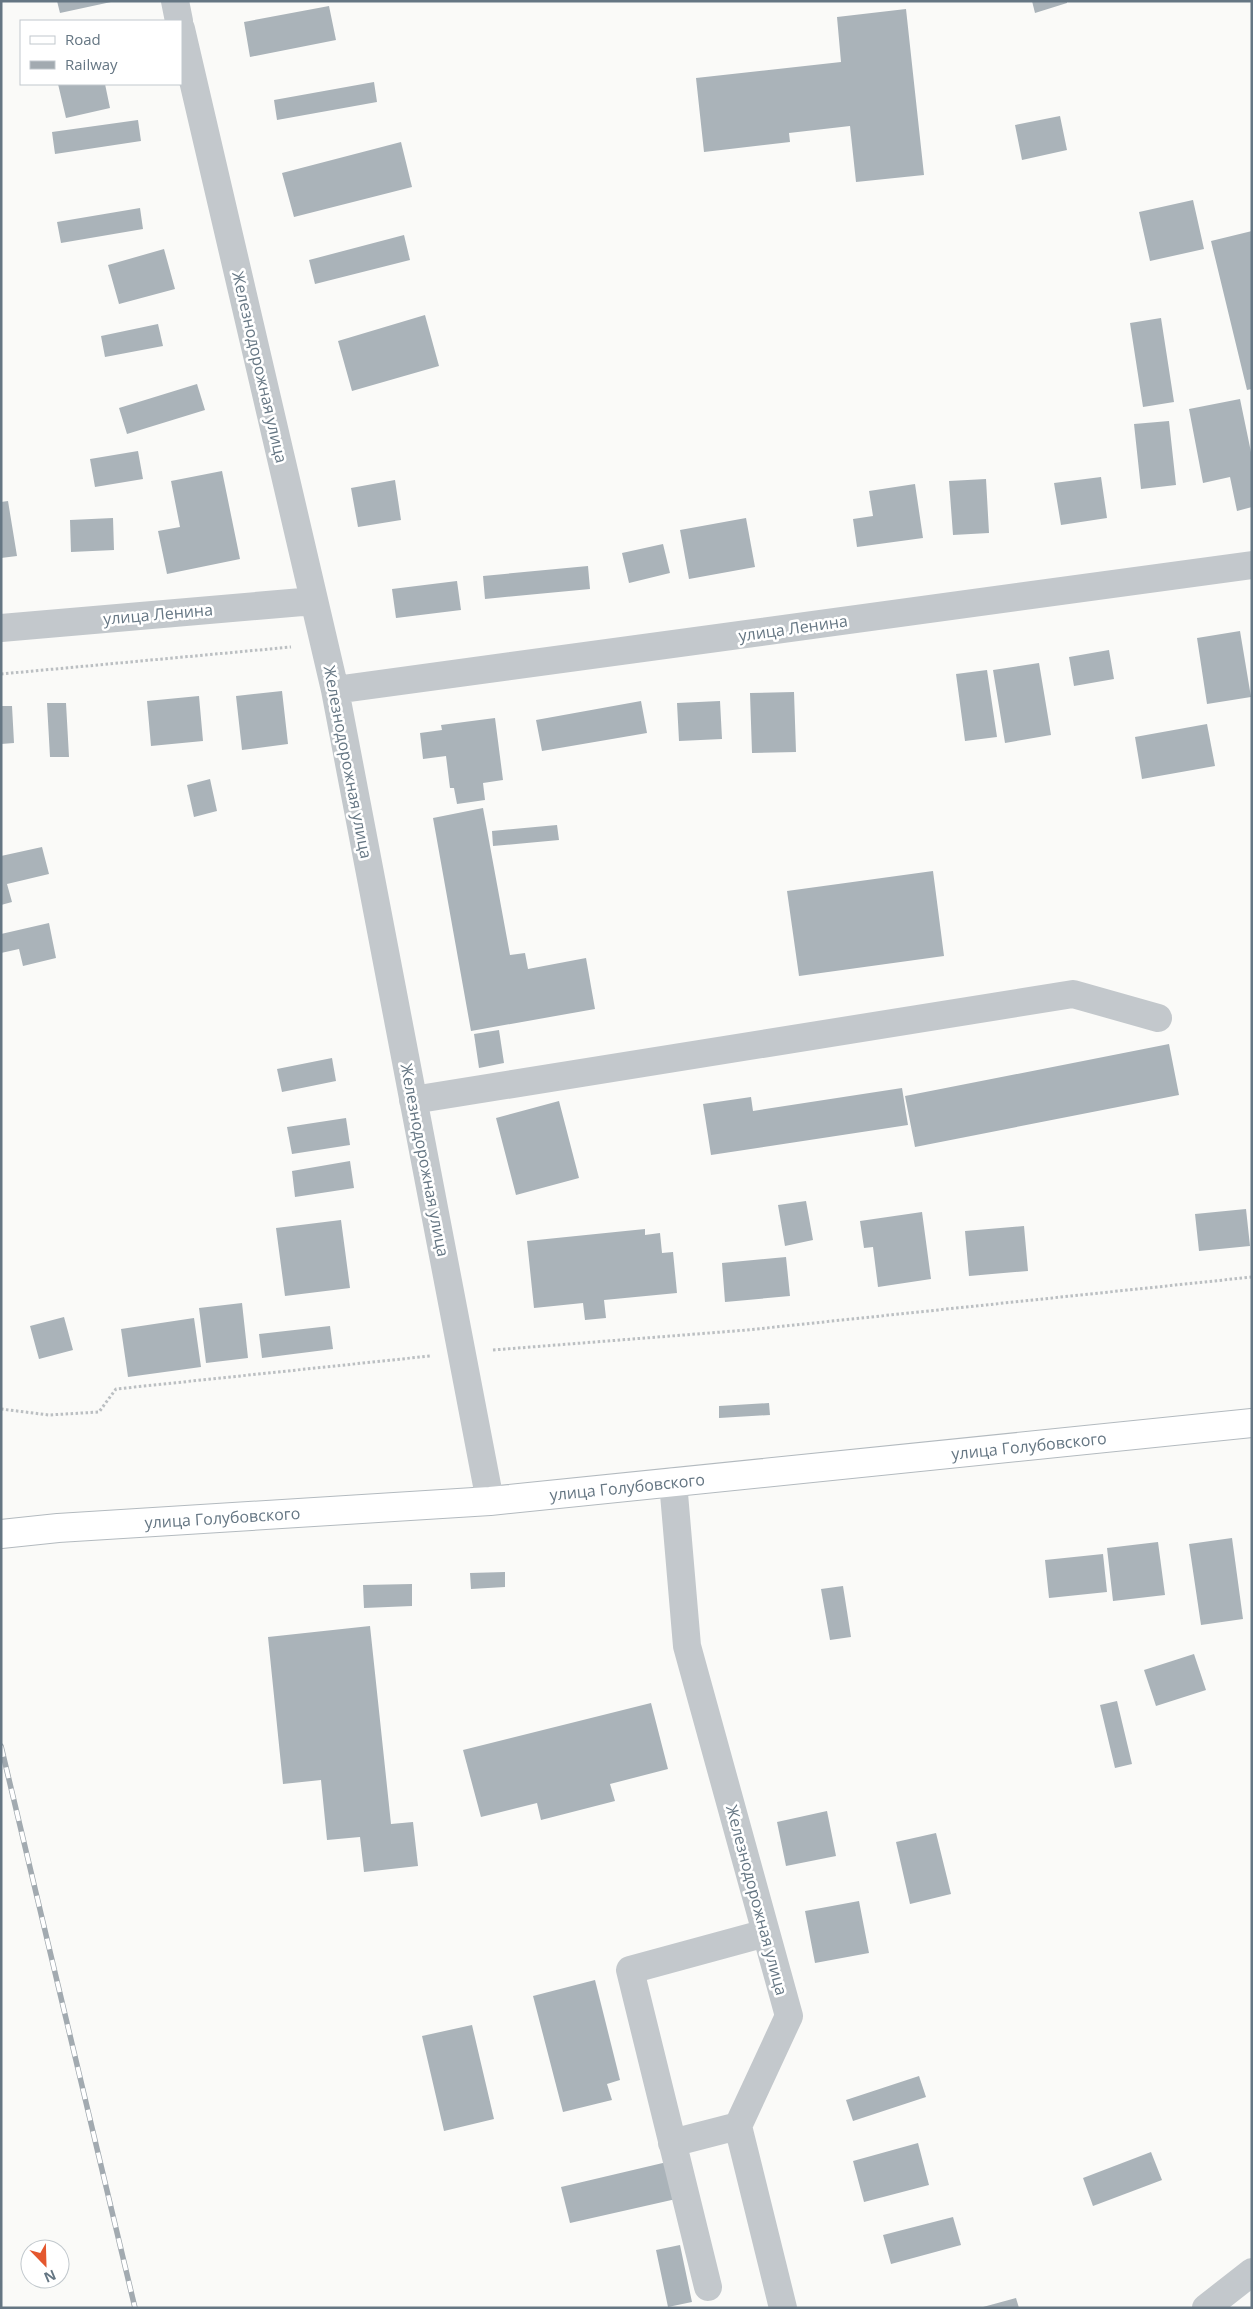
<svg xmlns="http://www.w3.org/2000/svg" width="1253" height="2309" font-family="'Open Sans',sans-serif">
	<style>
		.building { fill: #aab3b9 }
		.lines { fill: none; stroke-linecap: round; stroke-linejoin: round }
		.secondary-casing { stroke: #b3babf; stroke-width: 30 }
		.path { stroke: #bbbfc2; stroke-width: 3; stroke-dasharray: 2.5 2.5; stroke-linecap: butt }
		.street { stroke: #c3c8cc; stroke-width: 28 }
		.secondary { stroke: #fff; stroke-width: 28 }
		.rail-casing { stroke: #a2aab0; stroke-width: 5.5 }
		.rail { stroke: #fff; stroke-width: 4; stroke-dasharray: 11; stroke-linecap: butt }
		.labels { text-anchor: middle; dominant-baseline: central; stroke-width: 5; stroke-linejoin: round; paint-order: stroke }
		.street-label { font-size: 16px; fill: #657683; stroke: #fff }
	</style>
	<rect width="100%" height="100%" fill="#fafaf8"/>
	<path class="building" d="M57,1H111V2L60,13Z
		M1032,1H1067V3L1035,13Z
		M329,6L336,40L250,57L244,22Z
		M906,9L924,175L856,182L850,126L789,133L790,142L704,152L696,78L841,62L837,17Z
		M374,82L377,102L277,120L274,100Z
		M58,84H105L110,108L66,118Z
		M1060,116L1067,150L1022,160L1015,125Z
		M138,120L141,141L55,154L52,132Z
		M401,142L412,187L294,217L282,173Z
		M1193,200L1204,249L1150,261L1139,212Z
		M140,208L143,229L61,243L57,222Z
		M1252,231V389L1247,390L1211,241Z
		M404,235L410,260L315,284L309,260Z
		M164,249L175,289L119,304L108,265Z
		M425,315L439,366L352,391L338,341Z
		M1161,318L1174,402L1143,407L1130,323Z
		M158,324L163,346L105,357L101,336Z
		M197,384L205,410L127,434L119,408Z
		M1240,399L1252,457V507L1237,511L1230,477L1203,483L1189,409Z
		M1169,421L1176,485L1141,489L1134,424Z
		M138,451L143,479L95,487L90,459Z
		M222,471L240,559L167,574L158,531L180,527L171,481Z
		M1101,477L1107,518L1061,525L1054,483Z
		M986,479L989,533L953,535L949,481Z
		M395,480L401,520L358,527L351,488Z
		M915,484L923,538L857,547L853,519L873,516L869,491Z
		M8,501L17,556L1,558V502Z
		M113,518L114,550L71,552L70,520Z
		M746,518L755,567L689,579L680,530Z
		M663,544L670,573L629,583L622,553Z
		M588,566L590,589L485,599L483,576Z
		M457,581L461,610L396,618L392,589Z
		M1240,631L1251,697L1207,704L1197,638Z
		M1109,650L1114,679L1074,686L1069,657Z
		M1039,663L1051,735L1005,743L993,670Z
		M987,670L997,737L965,741L956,674Z
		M282,691L288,744L242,750L236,696Z
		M794,692L796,752L752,753L750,693Z
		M199,696L203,741L151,746L147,701Z
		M641,701L647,733L542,751L536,720Z
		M720,701L722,739L679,741L677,703Z
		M47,703H66L69,757H50Z
		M1,706H12L14,743L1,744Z
		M495,718L503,780L483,783L485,800L457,804L454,788H450L446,756L423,759L420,733L442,730L441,725Z
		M1207,724L1215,766L1142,779L1135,737Z
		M210,779L217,811L194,817L187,785Z
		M483,808L510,955L525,953L528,969L586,958L595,1009L471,1031L433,818Z
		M557,825L559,840L493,846L492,831Z
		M42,847L49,874L7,884L12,902L1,905V856Z
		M933,871L944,956L799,976L787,891Z
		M49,923L56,958L23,966L19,949L1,953V934Z
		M499,1030L504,1063L479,1068L474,1034Z
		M1169,1044L1179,1095L915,1147L905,1096Z
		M332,1058L336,1081L282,1092L277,1069Z
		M902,1088L908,1125L711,1155L703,1104L751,1097L753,1111Z
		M559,1101L579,1178L516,1195L496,1118Z
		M346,1118L350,1145L292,1154L287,1127Z
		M350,1161L354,1188L295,1197L292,1171Z
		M806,1201L813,1240L785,1246L778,1205Z
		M1246,1209L1250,1246L1199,1251L1195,1214Z
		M922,1212L931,1279L878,1287L873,1247L864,1248L860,1221Z
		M341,1220L350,1288L285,1296L276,1228Z
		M1024,1226L1028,1271L969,1276L965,1231Z
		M645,1229V1235L660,1233L662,1253L673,1252L677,1293L604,1300L606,1318L585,1320L583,1303L534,1308L527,1241Z
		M786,1257L790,1296L725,1302L722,1263Z
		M242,1303L248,1358L206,1363L199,1308Z
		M64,1317L73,1350L39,1359L30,1326Z
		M194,1318L201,1367L128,1377L121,1329Z
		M330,1326L333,1349L262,1358L259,1334Z
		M769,1403L770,1415L719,1418V1406Z
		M1232,1538L1243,1619L1201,1625L1189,1544Z
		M1158,1542L1165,1595L1113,1601L1107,1548Z
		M1103,1554L1107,1592L1049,1598L1045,1560Z
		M505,1572V1587L471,1589L470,1573Z
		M412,1584V1606L364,1608L363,1585Z
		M843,1586L851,1637L830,1640L821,1589Z
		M370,1626L391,1824L413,1822L418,1866L364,1872L360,1837L327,1840L321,1780L283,1784L268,1637Z
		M1194,1654L1206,1690L1156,1706L1144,1670Z
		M1117,1701L1132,1764L1115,1768L1100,1705Z
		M651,1703L668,1769L610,1784L615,1801L541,1820L537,1803L481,1817L463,1750Z
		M827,1811L836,1856L786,1866L777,1822Z
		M936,1833L951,1894L910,1904L896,1842Z
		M859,1901L869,1953L815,1963L805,1911Z
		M595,1980L620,2080L607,2084L612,2100L563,2112L533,1996Z
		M472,2025L494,2119L444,2131L422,2036Z
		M919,2076L926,2097L853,2121L846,2100Z
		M918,2143L929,2185L864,2202L853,2161Z
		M1151,2152L1162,2180L1093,2206L1083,2178Z
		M667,2162L676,2199L570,2223L561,2187Z
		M953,2217L961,2245L891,2264L883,2235Z
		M680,2245L692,2302L668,2307L656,2250Z
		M1016,2298L1019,2308H983V2307Z"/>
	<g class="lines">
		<g class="secondary-casing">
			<g id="secondary">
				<path id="s1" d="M1,1534L58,1528L490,1501L1252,1423"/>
			</g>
		</g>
		<path class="path" d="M1,674L291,647
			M493,1350L747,1330L1252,1277
			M1,1409L49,1415L99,1412L116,1389L430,1356"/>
		<path class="street" d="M175,1L179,21
			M181,29L335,690L490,1501
			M1,628L314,601
			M335,690L1252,565
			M413,1100L1073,994L1158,1018
			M673,1482L687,1646L789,2016L738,2126L783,2308
			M672,2143L738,2126
			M708,2287L630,1970L766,1933
			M1206,2308L1252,2272"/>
		<use href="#secondary" class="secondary"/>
		<g class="rail-casing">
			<path id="rail" d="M1,1746L135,2308"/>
		</g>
		<use href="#rail" class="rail"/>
	</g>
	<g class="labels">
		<g class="street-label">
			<text transform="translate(260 367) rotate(77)">Железнодорожная улица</text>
			<text transform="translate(158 614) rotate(-5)">улица Ленина</text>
			<text transform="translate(793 628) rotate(-8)">улица Ленина</text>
			<text transform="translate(348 762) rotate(79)">Железнодорожная улица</text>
			<text transform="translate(425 1160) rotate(79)">Железнодорожная улица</text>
			<text stroke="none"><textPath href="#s1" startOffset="1032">улица Голубовского</textPath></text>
			<text stroke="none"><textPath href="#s1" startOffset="628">улица Голубовского</textPath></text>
			<text stroke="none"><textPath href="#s1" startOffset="222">улица Голубовского</textPath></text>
			<text transform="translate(757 1900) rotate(75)">Железнодорожная улица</text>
		</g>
	</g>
	<rect width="1253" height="2309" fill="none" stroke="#657683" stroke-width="5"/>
	<rect x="20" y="20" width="162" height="65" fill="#ffffff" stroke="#c1c8cd"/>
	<rect x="30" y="36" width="25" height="8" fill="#ffffff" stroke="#c1c8cd"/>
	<text x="65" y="45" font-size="15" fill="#657683">Road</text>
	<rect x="30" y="61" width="25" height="8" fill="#a2aab0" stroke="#c1c8cd"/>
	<text x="65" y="70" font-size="15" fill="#657683">Railway</text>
	<g transform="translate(45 2264) rotate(157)"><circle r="24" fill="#ffffff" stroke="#c1c8cd"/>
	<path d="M0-4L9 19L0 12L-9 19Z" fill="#e4572e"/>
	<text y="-8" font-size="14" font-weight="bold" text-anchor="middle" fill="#657683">N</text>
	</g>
</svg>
